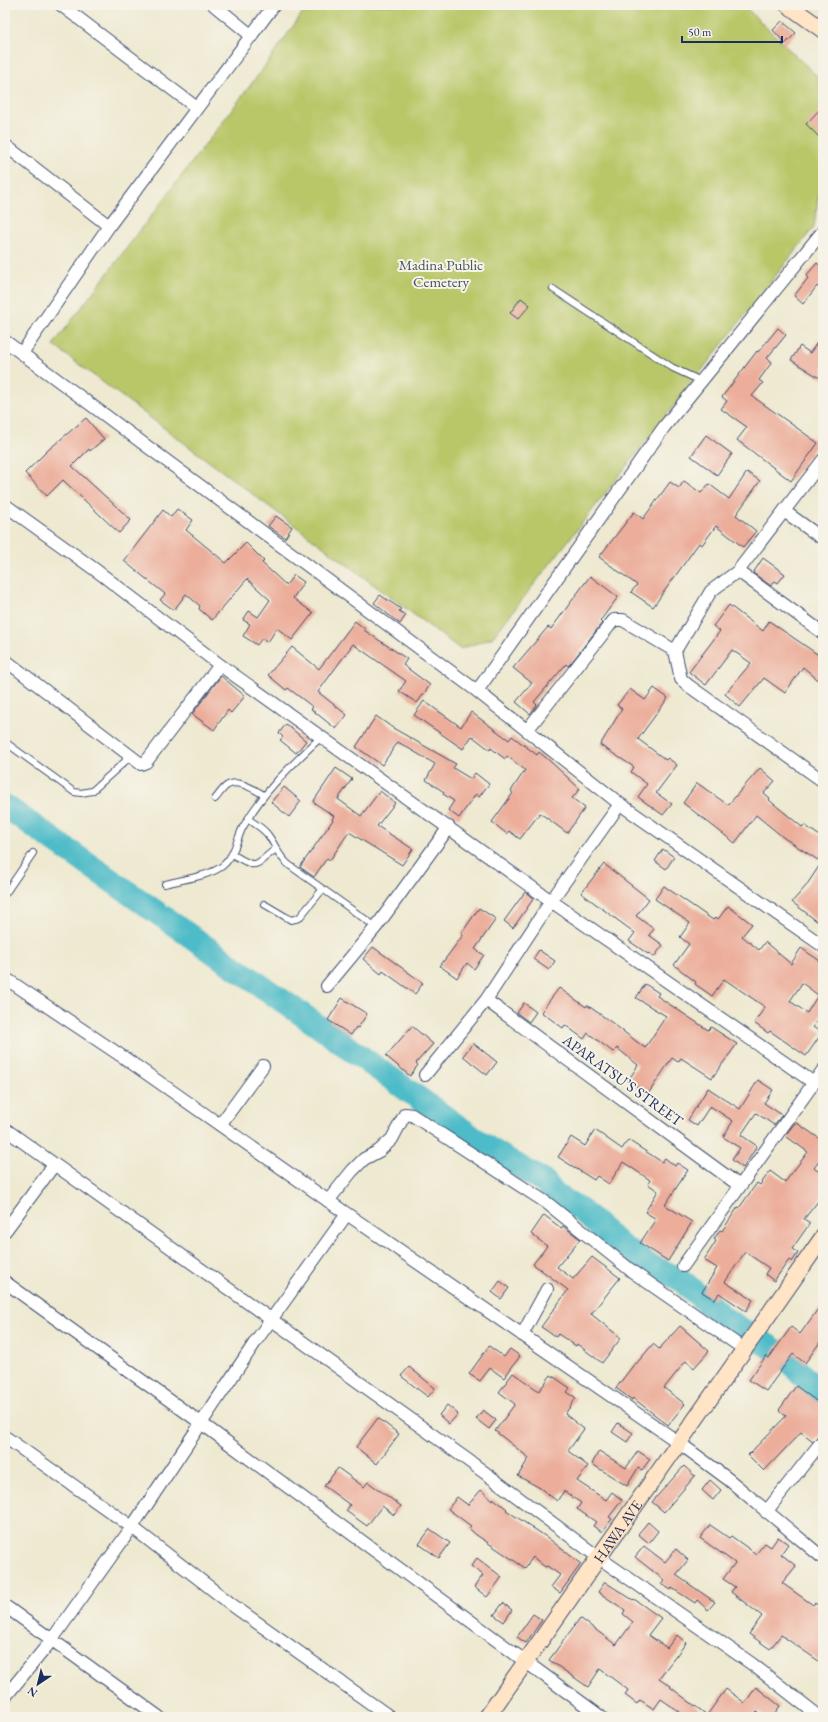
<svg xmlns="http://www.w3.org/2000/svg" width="828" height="1722" font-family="'EB Garamond',serif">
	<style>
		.green { fill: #bac769; stroke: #6a7b64 }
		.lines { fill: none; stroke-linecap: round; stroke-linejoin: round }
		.river { stroke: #4ebbc8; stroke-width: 24 }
		.building { fill: #ecae9b; fill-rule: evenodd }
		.lane-casing { stroke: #3b4b6f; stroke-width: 8 }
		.street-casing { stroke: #3b4b6f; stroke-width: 14 }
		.secondary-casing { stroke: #3b4b6f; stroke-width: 18 }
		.lane { stroke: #fff; stroke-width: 6 }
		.street { stroke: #fff; stroke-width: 12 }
		.secondary { stroke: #ffe4c6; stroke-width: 16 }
		.labels { text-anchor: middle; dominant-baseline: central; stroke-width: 4; stroke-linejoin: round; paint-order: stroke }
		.park-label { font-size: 15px; fill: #435561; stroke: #f7f3e8 }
		.street-label { font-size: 15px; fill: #1b2f5e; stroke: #f7f3e8 }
	</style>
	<rect width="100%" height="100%" fill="#f7f3e8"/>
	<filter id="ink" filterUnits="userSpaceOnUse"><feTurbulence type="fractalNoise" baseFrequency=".025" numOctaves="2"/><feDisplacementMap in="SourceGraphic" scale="8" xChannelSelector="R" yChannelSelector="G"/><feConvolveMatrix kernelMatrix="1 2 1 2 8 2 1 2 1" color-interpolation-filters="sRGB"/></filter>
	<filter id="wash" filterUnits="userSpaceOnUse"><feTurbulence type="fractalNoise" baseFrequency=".012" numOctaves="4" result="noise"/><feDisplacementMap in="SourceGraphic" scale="16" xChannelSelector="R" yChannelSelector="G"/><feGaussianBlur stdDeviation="0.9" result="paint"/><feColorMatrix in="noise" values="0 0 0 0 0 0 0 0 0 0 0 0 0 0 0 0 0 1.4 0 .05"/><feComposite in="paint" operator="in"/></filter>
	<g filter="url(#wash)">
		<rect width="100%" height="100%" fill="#eee9d0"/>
		<path class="green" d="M308,5H743L823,82V166L814,227L492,638L460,649L53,345L268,62Z"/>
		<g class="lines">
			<path class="river" d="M5,806L307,1018L488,1148L545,1182L555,1195L578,1208L620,1245L650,1266L680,1279L725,1319L786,1357L823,1397"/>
		</g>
		<g id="blocks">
			<path class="building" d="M782,21L796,33L783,46V41L773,30Z
				M823,106V141L806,124Z
				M817,263L823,268V291L817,286L803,304L794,296L808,278L806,276Z
				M521,298L530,305L518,319L510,313Z
				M778,328L786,335L767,358L772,362L759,380L763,383L752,396L818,443L791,481L737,440L747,427L721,409L727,401L722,397L757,351L758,352Z
				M823,334V380L791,360L800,346L810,353Z
				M86,418L104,439L90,451L89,449L72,466L131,520L119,533L63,480L47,496L25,473L48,450Z
				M706,435L732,454L717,475L691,456Z
				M747,472L760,481L736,515L756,531L743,547L716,526L702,545L699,543L653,607L631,592L637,585L599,557L634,512L643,519L670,482L679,488L684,481L701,493L709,484L729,499Z
				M177,509L193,520L186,530L226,563L246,543L264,561L262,563L286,585L294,575L304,582L293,598L313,613L292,640L277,628L268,642L262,638L257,645L243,636L250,624L243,620L249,611L258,617L270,600L247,579L212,620L199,609L200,606L186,594L174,610L160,600L165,594L124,561L163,510L171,517Z
				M276,516L292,527L285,538L268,526Z
				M763,558L785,574L778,583L775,581L771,586L753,573Z
				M590,576L618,597L600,621L602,623L571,663L568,666L566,664L534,702L537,705L530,714L516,702L532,683L513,668L548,627L551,629Z
				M380,595L401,609L399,611L406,615L400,624L374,603Z
				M729,605L763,631L769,621L823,658V684L803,667L785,693L764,678L740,707L725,694L751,663L732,650L706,685L689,672L720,631L713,626Z
				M355,621L365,629L364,630L407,659L403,665L430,685L417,703L399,691L406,681L353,644L318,692L347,715L336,729L311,709L313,707L288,688L286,690L268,675L292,647L319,669Z
				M221,676L245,696L231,713L228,710L214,730L192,714Z
				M654,688L668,698L638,739L666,760L668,758L677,765L656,793L672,804L663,815L638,797L647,784L631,772L634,767L600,745L622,709L617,705L630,689L645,700Z
				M424,701L461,727L471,712L509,740L512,736L537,755L539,752L552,763L580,789L572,798L585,808L567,833L540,813L520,839L509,831L507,834L492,822L513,793L511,791L525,770L507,756L505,759L491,748L490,750L472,736L463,749L414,715Z
				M376,716L393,728L456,764L453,768L471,779L475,773L489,784L479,797L476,794L459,818L448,810L454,801L443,794L444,792L426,780L435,764L398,742L382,765L356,747Z
				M286,724L306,741L296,753L280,740L283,737L279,733Z
				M336,768L352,779L338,799L361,816L380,791L395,803L377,826L413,849L402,865L349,832L330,860L327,858L314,877L300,867L333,820L332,819L334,816L313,802Z
				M760,768L775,781L764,793L770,798L769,800L802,827L804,825L823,838V852L818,860L784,838L756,815L735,843L683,803L697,783L728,805Z
				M284,787L301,801L289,817L271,802Z
				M663,849L674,857L666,869L655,861Z
				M823,860V915L818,922L792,902L806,886Z
				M604,864L649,899L636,916L654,929L649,935L663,945L654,957L649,953L648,954L629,941L635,933L581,893Z
				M664,886L713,920L716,917L718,919L728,906L752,924L742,936L759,950L765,942L791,964L801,948L823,963V1011L813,1027L822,1033L806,1056L770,1031L768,1033L754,1023L765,1007L724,979L712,996L695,984L696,982L674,965L689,944L680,937L690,923L655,899ZM802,983L818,995L807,1013L790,1001Z
				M525,892L534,898L513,928L504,921Z
				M479,908L496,919L475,949L484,955L474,969L467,963L457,978L440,966L463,935L461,934Z
				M373,947L423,983L415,994L383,971L381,974L363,959Z
				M539,950L555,961L549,970L533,959Z
				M645,984L659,993L657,996L708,1030L711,1027L737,1044L712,1078L681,1058L678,1062L672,1058L648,1094L628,1081L638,1065L617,1048L613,1052L588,1033L584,1039L565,1025L563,1028L541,1012L559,988L586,1007L587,1005L611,1022L645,1048L666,1016L636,998Z
				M342,998L367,1014L358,1028L356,1027L351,1035L328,1020Z
				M524,1003L536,1012L529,1022L517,1013Z
				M412,1026L433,1044L416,1063L418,1065L410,1076L386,1056Z
				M473,1043L497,1062L487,1075L463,1056Z
				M758,1080L773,1090L764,1103L782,1115L774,1125L756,1113L741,1135L757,1146L743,1168L732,1160L740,1148L723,1137L733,1121L710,1106L697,1126L688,1120L708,1088L740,1109Z
				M795,1123H797L823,1141V1156L814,1168L823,1175V1195L804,1219L810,1223L792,1249L798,1253L792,1262L789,1260L774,1281L765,1274L769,1268L745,1252L725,1282L753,1300L746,1311L719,1293L715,1300L702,1292L717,1268L704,1260L716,1241L714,1239L720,1230L722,1231L738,1207L739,1208L757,1183L760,1185L770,1171L785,1182L808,1152L787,1137L789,1135L787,1133Z
				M595,1130L622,1149L628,1140L662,1162L665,1158L675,1166L677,1163L688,1170L665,1205L692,1222L668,1261L640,1243L656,1219L645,1212L658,1191L648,1184L650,1180L623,1162L609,1184L597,1176L594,1180L558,1157L571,1137L585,1146Z
				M544,1215L561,1228L563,1226L580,1239L557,1267L573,1279L592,1257L620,1278L591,1314L621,1338L602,1363L577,1344L576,1346L558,1334L556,1337L541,1327L568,1290L533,1264L547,1246L531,1234Z
				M500,1281L509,1288L501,1299L492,1292Z
				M823,1302V1338L805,1363L793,1354L766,1391L749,1380L766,1356L769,1358L791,1327L800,1334Z
				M680,1326L709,1351L694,1368L686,1361L664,1388L685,1404L668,1425L633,1398L632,1400L616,1388L635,1363L636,1364L653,1344L659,1349Z
				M489,1346L504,1357L510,1349L520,1356L504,1378L490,1368L480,1381L469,1374Z
				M409,1367L435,1388L428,1397L401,1376Z
				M513,1373L539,1391L551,1375L570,1388L567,1392L576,1398L565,1414L584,1429L568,1451L588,1466L577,1481L606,1500L612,1492L622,1500L609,1517L612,1519L602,1532L593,1526L596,1522L577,1509L581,1503L564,1491L557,1501L540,1488L518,1476L529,1458L495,1431L515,1404L499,1392Z
				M796,1386L823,1406V1431L813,1441L801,1432L764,1471L748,1455L786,1416L779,1410Z
				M447,1405L458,1414L449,1424L439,1415Z
				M483,1410L496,1420L489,1429L476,1419Z
				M378,1418L399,1434L377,1464L356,1447Z
				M618,1423L633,1433L627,1442L612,1432Z
				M599,1451L626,1468L638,1451L650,1459L642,1470L638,1468L627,1486L592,1464Z
				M684,1466L695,1476L664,1512L652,1502Z
				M338,1468L364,1487L368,1482L401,1506L394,1515L382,1506L367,1526L346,1511L350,1505L324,1486Z
				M710,1480L721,1490L713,1500L702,1490Z
				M481,1490L492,1500L493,1498L507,1509L506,1510L548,1538L581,1564L560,1593L551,1587L560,1575L547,1566L545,1567L533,1557L525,1568L475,1534L469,1528L471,1526L448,1509L457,1497L468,1505Z
				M648,1522L658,1531L649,1543L638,1534Z
				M710,1525L729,1538L731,1536L756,1554L765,1543L771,1547L778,1537L788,1544L781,1554L796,1566L782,1583L813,1605L815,1603L823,1609V1664L781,1635L770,1649L749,1634L762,1616L731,1592L735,1587L723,1579L735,1563L700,1538Z
				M430,1529L450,1543L439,1558L419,1544Z
				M644,1546L665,1562L676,1549L688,1560L676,1575L715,1602L708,1610L697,1600L695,1603L672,1588L671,1590L661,1584L664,1580L635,1557Z
				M477,1558L502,1577L487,1597L474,1587L483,1575L471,1566Z
				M605,1582L633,1600L634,1599L661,1618L648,1635L667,1648L677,1635L686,1643L659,1678L671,1686L670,1687L707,1715L726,1689L745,1703L756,1687L780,1706L772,1717H765L757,1712L753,1717H687L661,1699L654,1709L640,1700L637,1704L625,1695L628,1690L600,1669L588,1687L549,1660L580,1618L616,1645L633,1622L623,1614L625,1610L598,1592Z
				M503,1603L512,1610L504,1622L494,1615Z
				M533,1614L542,1620L526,1643L517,1637Z"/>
		</g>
	</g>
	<g filter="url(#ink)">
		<use href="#blocks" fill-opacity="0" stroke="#3b4b6f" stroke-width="1"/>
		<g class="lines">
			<g class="lane-casing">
				<path id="lane" d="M553,289L673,368L701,381
					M5,742L74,792L81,793L92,791L130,757
					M215,799C219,795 223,787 228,785C239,779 255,790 264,795
					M248,819C255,824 263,828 268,835C278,848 276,854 289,865L376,927
					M232,854C260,871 253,865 276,849
					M165,884C183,879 206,877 221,867C234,858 236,841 243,827C264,790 291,766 321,737
					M5,894L33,853
					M264,904L291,920L299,918L323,889"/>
			</g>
			<g class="street-casing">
				<path id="street" d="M61,5L197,108
					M214,5L252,36
					M5,145L109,226
					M5,341L477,691L620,804L823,946
					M22,353L109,226L274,5
					M5,505L97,571L220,665L551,901L814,1083
					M784,511L823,539
					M738,571L823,633
					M675,651L711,591L738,571L823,460
					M5,660L141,764L146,762L220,665
					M477,691L664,427L823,231
					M528,729L609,626L614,620H623L675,651L681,679L689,686L823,781
					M5,978L126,1059L347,1214L678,1442L728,1479L823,1558
					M327,986L376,927L449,827
					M486,1000L740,1186
					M425,1075L486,1000L551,901L620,804
					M220,1125L263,1066
					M5,1129L469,1461L598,1557L752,1664L820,1717
					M328,1201L352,1171L364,1159L379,1151L392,1139L405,1114L412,1115L547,1203L633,1272L744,1349
					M5,1231L54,1165
					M683,1266L823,1070
					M5,1282L201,1423L601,1717
					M522,1335L547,1289
					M5,1437L132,1527L235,1607L390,1717
					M766,1512L823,1440
					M5,1606L159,1717
					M5,1697L51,1641L132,1527L258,1338L347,1214"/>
			</g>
			<g class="secondary-casing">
				<g id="secondary">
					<path d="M788,5L823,30"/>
					<path id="s1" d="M487,1717L823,1237"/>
				</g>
			</g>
			<use href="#lane" class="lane"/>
			<use href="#street" class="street"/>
			<use href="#secondary" class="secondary"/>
		</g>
	</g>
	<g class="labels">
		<g class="park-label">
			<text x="441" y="264">Madina Public<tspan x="441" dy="17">Cemetery</tspan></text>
		</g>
		<g class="street-label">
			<text transform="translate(623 1080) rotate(36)">APARATSU’S STREET</text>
			<text stroke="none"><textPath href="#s1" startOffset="227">HAWA AVE</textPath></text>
		</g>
	</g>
	<rect width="828" height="1722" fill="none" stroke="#f7f3e8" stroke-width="20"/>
	<g transform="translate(38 1684) rotate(215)" stroke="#f7f3e8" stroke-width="3" paint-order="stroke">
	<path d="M0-3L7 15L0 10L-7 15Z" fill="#1b2f5e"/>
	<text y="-6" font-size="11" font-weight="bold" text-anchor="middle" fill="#1b2f5e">N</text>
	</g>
	<path d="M682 36v6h100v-6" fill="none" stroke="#1b2f5e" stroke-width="2"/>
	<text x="688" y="36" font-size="12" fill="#1b2f5e" stroke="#f7f3e8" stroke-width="3" paint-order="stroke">50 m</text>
</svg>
